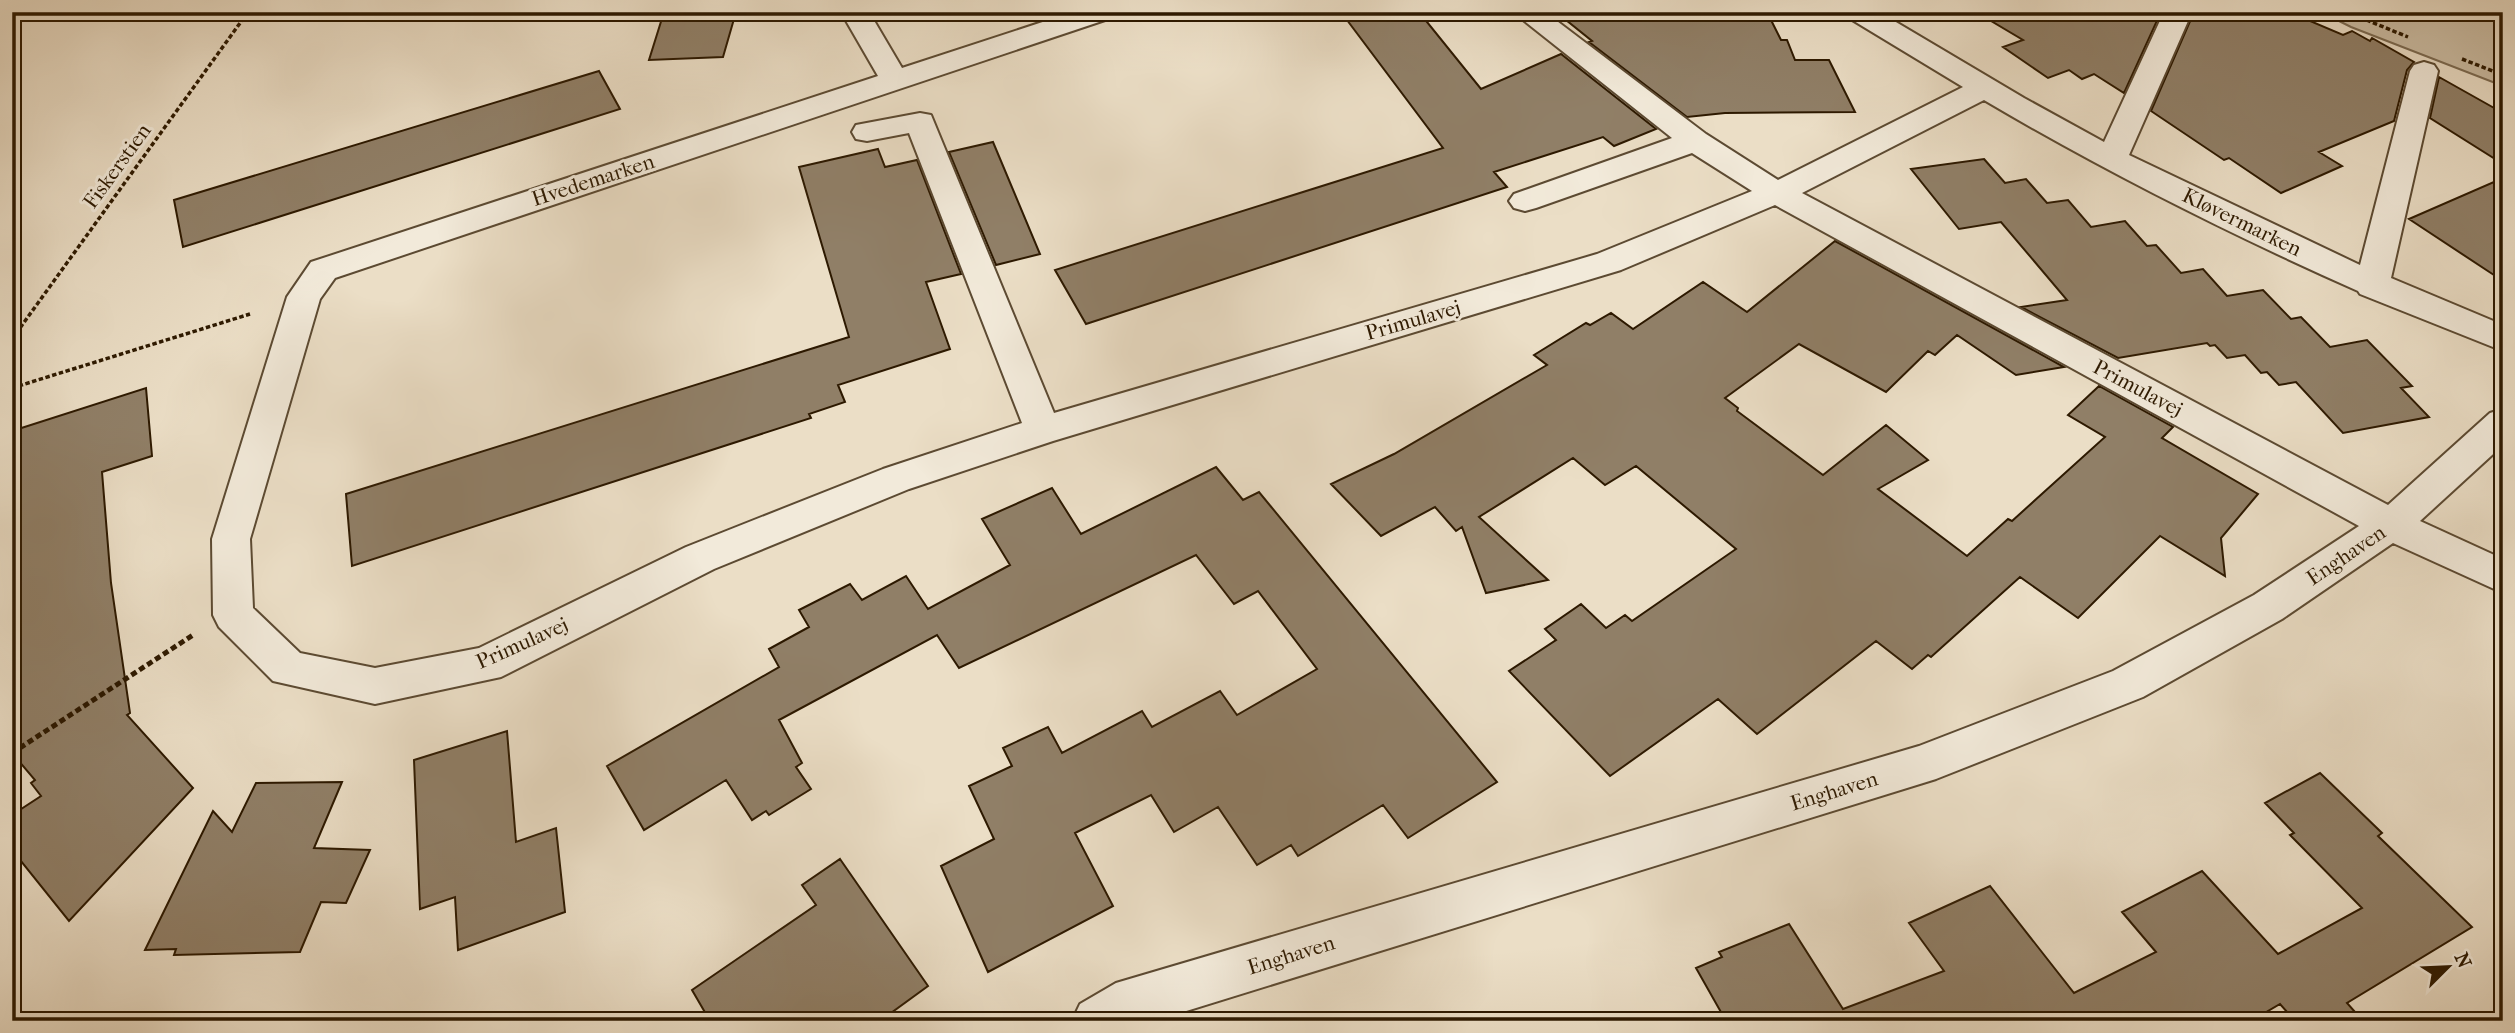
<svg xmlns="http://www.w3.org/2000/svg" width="2515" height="1033" font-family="'IM FELL French Canon',serif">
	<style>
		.green { fill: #cbbda4; stroke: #7c6b52; stroke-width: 2 }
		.building { fill: #907f67; stroke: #2d1900; stroke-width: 2 }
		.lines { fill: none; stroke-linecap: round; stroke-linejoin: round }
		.minor-casing { stroke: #5c4a32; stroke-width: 4 }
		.path-far1 { stroke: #2d1900; stroke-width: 3.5; stroke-dasharray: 4.5 2.5; stroke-linecap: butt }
		.path { stroke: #2d1900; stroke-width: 5; stroke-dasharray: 6 3.5; stroke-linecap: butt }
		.minor { fill: #f2eada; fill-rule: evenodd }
		.labels { text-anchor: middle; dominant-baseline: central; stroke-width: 6; stroke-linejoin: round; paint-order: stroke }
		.street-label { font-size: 21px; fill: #2d1900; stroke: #f2eada }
	</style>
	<rect width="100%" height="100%" fill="#ebdec6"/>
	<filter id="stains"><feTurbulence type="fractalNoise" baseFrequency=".00286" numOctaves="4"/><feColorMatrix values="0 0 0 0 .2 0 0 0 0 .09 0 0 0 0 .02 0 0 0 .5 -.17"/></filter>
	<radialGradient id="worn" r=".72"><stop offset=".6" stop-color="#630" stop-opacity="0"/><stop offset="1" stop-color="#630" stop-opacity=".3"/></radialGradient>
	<path class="green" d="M2321,12H2503V86L2351,27Z"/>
	<path class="building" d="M664,12H736L723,57L649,60Z
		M1341,12H1419L1481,89L1561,54L1656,129L1614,146L1603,137L1494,172L1507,187L1086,324L1055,270L1443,148Z
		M1556,12H1720L1723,20H1771L1781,40H1787L1795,60H1829L1855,112L1725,113L1687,117L1589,42L1592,41Z
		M1976,12H2161L2124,93L2094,74L2082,79L2069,70L2048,78L2003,47L2023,40Z
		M2194,12H2289L2343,35L2352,31L2370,41L2372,38L2414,62L2407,70L2394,121L2319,152L2342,166L2281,193L2229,158L2224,160L2151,111Z
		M599,71L620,109L183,247L174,200Z
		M2439,77L2503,113V164L2430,118Z
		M993,142L1040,254L996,265L949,152Z
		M878,149L885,167L917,160L961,274L926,282L950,349L838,385L845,402L809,414L811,418L352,566L346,494L849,337L799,167Z
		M1984,159L2005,183L2026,179L2047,203L2068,200L2091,227L2125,221L2147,246L2156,245L2181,273L2203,269L2227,296L2263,290L2291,319L2301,317L2330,347L2367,340L2412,386L2401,388L2429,417L2343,433L2296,382L2279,385L2267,372L2261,373L2245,355L2227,358L2215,345L2210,346L2207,343L2118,358L2021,307L2067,300L2001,222L1959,229L1911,169Z
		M2503,178V281L2409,219Z
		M1835,241L2064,367L2016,375L1957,335L1935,355L1928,351L1886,392L1799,344L1725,398L1738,408L1737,411L1823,475L1886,425L1928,460L1878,489L1967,556L2008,519L2012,521L2105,437L2068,415L2099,386L2173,427L2162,438L2258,494L2221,538L2225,576L2160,536L2078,618L2020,577L1931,657L1928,655L1912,669L1876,641L1757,734L1718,699L1610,776L1509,671L1556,640L1545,629L1581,604L1606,628L1625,615L1632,621L1736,549L1636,466L1605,485L1573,458L1479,517L1548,580L1486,593L1462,527L1456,531L1435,507L1381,536L1331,484L1394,454L1547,365L1534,355L1586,323L1590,325L1611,313L1633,329L1703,282L1747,312Z
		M146,388L152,456L102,472L111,583L130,713L127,715L193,788L69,921L12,850V815L41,796L31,783L35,780L12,753V431Z
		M1216,467L1243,500L1259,492L1497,782L1408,838L1383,805L1298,856L1291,845L1257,865L1218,807L1174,832L1151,795L1075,833L1113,906L988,972L941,866L994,839L969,786L1012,766L1003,748L1048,727L1062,753L1142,711L1152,727L1220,691L1237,715L1317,669L1258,591L1234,604L1196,555L959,668L937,635L779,720L802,763L796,767L811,789L769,815L766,811L752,820L726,780L644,830L607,766L779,667L769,649L809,627L799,610L850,584L862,600L906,576L928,609L1010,565L982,519L1052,488L1081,534Z
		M507,731L516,842L556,828L565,912L458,950L455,897L420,909L414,760Z
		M2320,773L2382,833L2378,836L2472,927L2347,1003L2363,1021H2295L2280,1004L2251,1021H1726L1696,968L1722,957L1719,952L1789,924L1843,1009L1944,971L1909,923L1990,886L2074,993L2156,952L2122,912L2202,871L2278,954L2362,908L2290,835L2294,833L2265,803Z
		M342,782L314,848L370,850L346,903L321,902L300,952L174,955L176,949L145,950L213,811L232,832L256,783Z
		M840,859L928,986L880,1021H710L692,990L816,905L802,885Z"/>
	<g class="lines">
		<g class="minor-casing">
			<path id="minor" d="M841,12H869L902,68L1073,12H1115L1111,18L335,278L320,299L250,539L253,608L300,653L375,668L479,648L686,547L883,469L1022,423L909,133L867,141L856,139L852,132L856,125L920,113L931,115L1054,413L1597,254L1752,191L1692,153L1536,208L1525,211L1514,208L1509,201L1514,194L1672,138L1513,12H1545L1706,134L1778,180L1963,87L1849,18L1845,12H1879L2024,98L2104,142L2164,12H2192L2129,155L2360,265L2410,71L2414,65L2424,62L2434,65L2438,71L2391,278L2503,325V351L2360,294L2358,291C2230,234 2104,171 1984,100L1802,193L2388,505L2490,413L2503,409V445L2420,521L2503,559V593L2393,543L2282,619L2143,697L1936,779L1154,1021H1072L1080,1004L1116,983L1919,746L2113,671L2254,595L2359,526L1775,205L1621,270L1053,441L909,489L714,569L501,677L375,704L273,681L219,627L213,615L212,539L287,297L311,262L878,76Z"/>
		</g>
		<path class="path-far1" d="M2347,12L2408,37
			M2462,59L2503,75
			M12,339L248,12
			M12,388L250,314"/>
		<path class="path" d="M12,753L193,635"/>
		<use href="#minor" class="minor"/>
	</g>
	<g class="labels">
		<g class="street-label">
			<text transform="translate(117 166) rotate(-54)">Fiskerstien</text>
			<text transform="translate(593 180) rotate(-18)">Hvedemarken</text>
			<text transform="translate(2242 222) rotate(26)">Kløvermarken</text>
			<text transform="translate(1413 320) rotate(-16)">Primulavej</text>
			<text transform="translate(2138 388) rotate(28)">Primulavej</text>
			<text transform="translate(2346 555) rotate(-34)">Enghaven</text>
			<text transform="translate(522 643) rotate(-24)">Primulavej</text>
			<text transform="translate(1834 791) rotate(-17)">Enghaven</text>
			<text transform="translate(1291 955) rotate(-17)">Enghaven</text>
		</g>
	</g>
	<rect width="2515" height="1033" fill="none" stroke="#ebdec6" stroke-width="42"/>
	<rect x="14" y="14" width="2487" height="1005" fill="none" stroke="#2d1900" stroke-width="3.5"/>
	<rect x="21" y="21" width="2473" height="991" fill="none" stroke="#2d1900" stroke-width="2"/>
	<g transform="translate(2448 967) rotate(66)" stroke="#f2eada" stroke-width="5" paint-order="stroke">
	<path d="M0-5L12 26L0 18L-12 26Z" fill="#2d1900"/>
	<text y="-10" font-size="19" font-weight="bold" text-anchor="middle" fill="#2d1900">N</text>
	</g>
	<rect width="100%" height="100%" filter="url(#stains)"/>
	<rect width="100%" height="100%" fill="url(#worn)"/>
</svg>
